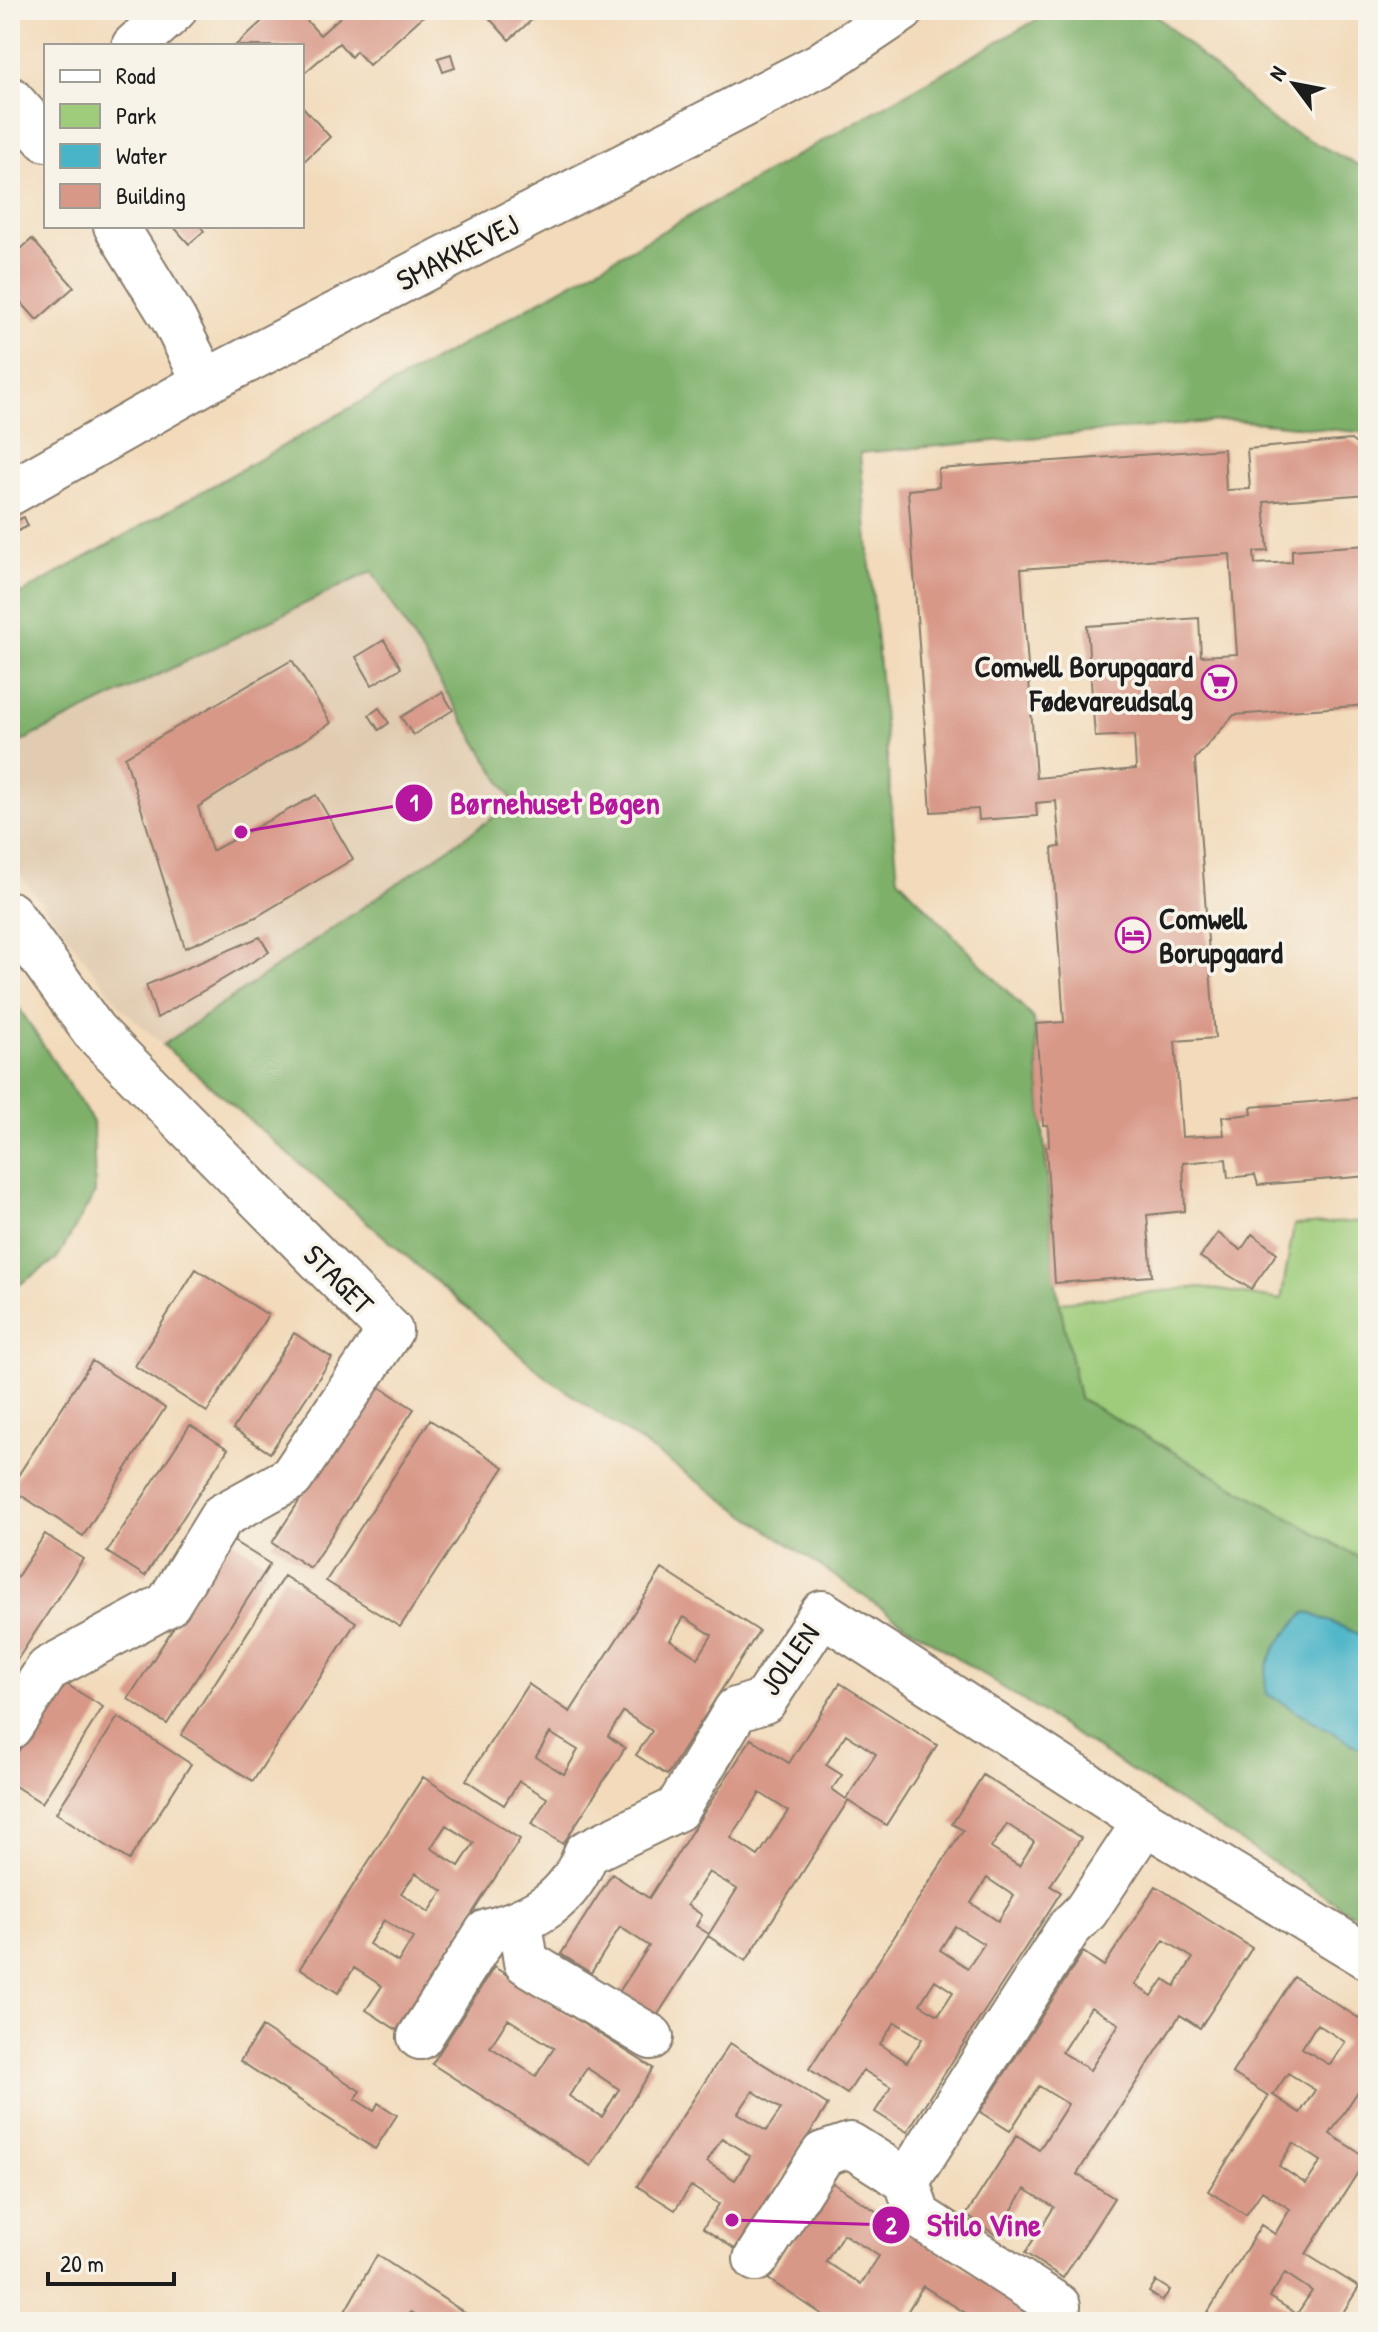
<svg xmlns="http://www.w3.org/2000/svg" width="1378" height="2332" font-family="'Patrick Hand',sans-serif">
	<style>
		.built { fill: #e1ccb1 }
		.green { fill: #9ecc7a; stroke: #5d744b; stroke-width: 2 }
		.forest { fill: #7eb06a; stroke: #4d6643; stroke-width: 2 }
		.water { fill: #49b4c7; stroke: #326872; stroke-width: 2 }
		.building { fill: #d89888; fill-rule: evenodd }
		.lines { fill: none; stroke-linecap: round; stroke-linejoin: round }
		.minor-casing { stroke: #877b6b; stroke-width: 48 }
		.minor { stroke: #fff; stroke-width: 44 }
		.labels { text-anchor: middle; dominant-baseline: central; stroke-width: 7; stroke-linejoin: round; paint-order: stroke }
		.street-label { font-size: 30px; fill: #1c1c1c; stroke: #f7f3e8 }
		.poi-label { font-size: 30px; font-weight: bold; fill: #1c1c1c; stroke: #f7f3e8; text-anchor: end }
		.leader { fill: none; stroke: #b5179e; stroke-width: 3 }
		.callout-dot { fill: #b5179e; stroke: #f7f3e8; stroke-width: 3 }
		.mark-label { font-size: 24px; text-anchor: middle; font-weight: bold; fill: #fff }
		.callout-label { font-size: 32px; text-anchor: middle; font-weight: bold; fill: #b5179e; stroke: #f7f3e8; stroke-width: 7; stroke-linejoin: round; paint-order: stroke }
	</style>
	<rect width="100%" height="100%" fill="#f7f3e8"/>
	<filter id="ink" filterUnits="userSpaceOnUse"><feTurbulence type="fractalNoise" baseFrequency=".0125" numOctaves="2"/><feDisplacementMap in="SourceGraphic" scale="16" xChannelSelector="R" yChannelSelector="G"/><feConvolveMatrix kernelMatrix="1 2 1 2 8 2 1 2 1" color-interpolation-filters="sRGB"/></filter>
	<filter id="wash" filterUnits="userSpaceOnUse"><feTurbulence type="fractalNoise" baseFrequency=".006" numOctaves="4" result="noise"/><feDisplacementMap in="SourceGraphic" scale="32" xChannelSelector="R" yChannelSelector="G"/><feGaussianBlur stdDeviation="1.8" result="paint"/><feColorMatrix in="noise" values="0 0 0 0 0 0 0 0 0 0 0 0 0 0 0 0 0 1.4 0 .05"/><feComposite in="paint" operator="in"/></filter>
	<g filter="url(#wash)">
		<rect width="100%" height="100%" fill="#f2daba"/>
		<path class="built" d="M371,571L514,803L163,1045L122,1008L10,861V747Z"/>
		<path class="green" d="M1368,1221V1563L1080,1399L1042,1304L1201,1287L1281,1300L1294,1225Z"/>
		<path class="forest" d="M1054,10H1150L1274,122L1368,170V433L1232,420L860,453L898,878L1034,1019L1056,1285L1079,1398L1368,1563V1924L897,1619L546,1377L163,1045L514,803L372,571L10,747V600Z
			M10,994L93,1122L95,1193L57,1259L10,1291Z"/>
		<path class="water" d="M1307,1612L1368,1638V1753L1267,1694C1258,1661 1284,1634 1307,1612Z"/>
		<g id="blocks">
			<path class="building" d="M274,10H297L320,35L348,10H430L369,65L356,51L351,57L339,43L302,75V46H235Z
				M482,10H543L509,40Z
				M451,54L455,68L443,72L438,58Z
				M302,106L330,137L302,163Z
				M173,226H200L204,231L189,244Z
				M32,239L74,287L37,320L10,290V259Z
				M1351,440L1368,453V494L1264,502L1268,551L1254,552L1255,564L1292,562V550L1368,545V705L1234,715L1195,759L1215,1038L1175,1041L1182,1137L1224,1135L1222,1117L1252,1114L1251,1107L1368,1097V1176L1258,1185L1255,1175L1228,1178L1226,1159L1183,1163L1185,1211L1147,1215L1152,1276L1055,1283L1046,1147L1049,1146L1048,1125H1043L1036,1024L1064,1022L1052,848L1060,847L1056,801L1036,803L1037,816L979,820L978,809L931,812L908,490L939,487L938,469L1224,449L1226,490L1250,489L1247,449ZM1230,554L1237,654L1201,656L1199,618L1087,626L1095,737L1134,735L1136,769L1036,778L1021,569Z
				M24,517L28,526L12,534L10,524Z
				M384,640L401,668L372,685L356,657Z
				M292,660L331,723L198,807L212,851L316,795L353,859L256,917L185,948L125,757Z
				M442,692L453,710L413,735L401,717Z
				M379,708L389,723L379,730L369,715Z
				M260,937L269,952L157,1018L146,985Z
				M1218,1233L1241,1250L1252,1234L1277,1253L1251,1289L1200,1257Z
				M196,1269L268,1315L207,1412L135,1366Z
				M294,1333L332,1358L270,1453L233,1429Z
				M92,1361L165,1408L83,1536L10,1488Z
				M375,1384L414,1409L310,1568L272,1543Z
				M430,1420L504,1467L400,1627L326,1581Z
				M190,1425L228,1449L145,1576L107,1552Z
				M45,1534L83,1559L10,1671V1588Z
				M230,1539L270,1564L167,1724L128,1699Z
				M662,1569L759,1631L667,1775L636,1755L652,1731L623,1712L608,1736L625,1748L563,1844L532,1824L547,1798L519,1781L504,1805L466,1780L528,1684L570,1712ZM684,1617L712,1635L698,1658L670,1640ZM550,1733L578,1750L564,1774L536,1757Z
				M284,1576L356,1622L253,1781L181,1735Z
				M63,1682L103,1707L42,1803L10,1783V1764Z
				M840,1683L937,1745L886,1825L848,1801L746,1961L708,1936L657,2016L619,1992L649,1946L620,1927L591,1973L561,1954L612,1874L649,1898L751,1739L789,1763ZM846,1734L876,1754L846,1799L832,1789L842,1775L826,1765ZM760,1793L788,1811L758,1856L731,1838ZM709,1872L737,1889L709,1934L696,1926L702,1915L687,1905Z
				M118,1717L191,1764L129,1860L56,1813Z
				M983,1775L1081,1838L1050,1886L1061,1892L907,2132L875,2112L891,2087L863,2070L847,2094L809,2069L963,1830L952,1824ZM1007,1824L1034,1842L1019,1866L991,1848ZM987,1878L1014,1896L998,1921L971,1903ZM955,1926L984,1944L968,1968L940,1950ZM935,1980L953,1992L938,2015L920,2004ZM895,2022L922,2039L907,2062L880,2044Z
				M423,1777L520,1839L397,2030L366,2010L382,1986L354,1968L338,1993L300,1968ZM446,1825L474,1843L459,1866L431,1848ZM416,1873L443,1891L429,1912L401,1893ZM384,1920L413,1938L398,1962L369,1944Z
				M1156,1886L1252,1948L1200,2028L1180,2015L1077,2174L1114,2198L1063,2278L1025,2253L1054,2207L1025,2189L996,2235L966,2215L1017,2135L1039,2150L1068,2104L1039,2086L1010,2131L980,2112L1083,1952L1104,1966ZM1164,1940L1193,1958L1175,1986L1164,1979L1152,1996L1135,1985ZM1091,2007L1119,2024L1090,2070L1062,2052Z
				M494,1967L653,2068L591,2166L432,2064ZM508,2019L554,2048L536,2076L490,2047ZM587,2068L619,2089L602,2117L569,2096Z
				M1294,1977L1368,2024V2076L1330,2134L1367,2158L1306,2254L1359,2287L1337,2322H1202L1261,2225L1275,2234L1290,2209L1262,2191L1246,2215L1208,2191L1269,2096L1232,2073ZM1317,2024L1345,2042L1330,2065L1302,2048ZM1288,2073L1315,2090L1300,2113L1273,2095ZM1293,2143L1321,2161L1306,2184L1279,2166ZM1285,2273L1312,2291L1297,2314L1270,2297Z
				M262,2027L360,2091L355,2099L374,2111L378,2103L397,2115L375,2149L240,2061Z
				M730,2043L828,2105L735,2249L703,2228L719,2204L691,2186L675,2210L637,2186ZM753,2091L781,2109L766,2131L738,2113ZM722,2138L750,2156L735,2180L707,2162Z
				M831,2182L1047,2322H966L970,2316L923,2286L906,2314L918,2322H834L768,2279ZM843,2234L879,2256L861,2284L826,2262Z
				M377,2255L479,2322H427L411,2312L405,2322H339Z
				M1156,2281L1170,2290L1162,2301L1149,2292Z"/>
		</g>
	</g>
	<g filter="url(#ink)">
		<use href="#blocks" fill-opacity="0" stroke="#877b6b" stroke-width="2"/>
		<g class="lines">
			<g class="minor-casing">
				<path id="minor" d="M134,46L174,10
					M10,99L46,139
					M116,226L174,320L205,382
					M10,493L205,382L820,65L902,10
					M10,914L94,1031L390,1331L291,1478L222,1516L168,1604L48,1669L10,1727
					M520,1923L526,1962L651,2037
					M420,2037L487,1932C533,1920 570,1900 586,1853L677,1809L736,1710L764,1701L822,1613L1145,1822L1368,1957
					M907,2181L918,2216L1058,2306
					M756,2259L823,2154L850,2145L907,2181L1069,1928L1086,1911L1145,1822"/>
			</g>
			<use href="#minor" class="minor"/>
		</g>
	</g>
	<defs>
		<g id="supermarket-ring" transform="scale(1.8)"><circle r="9.5" fill="#f7f3e8" stroke="#b5179e" stroke-width="1.5"/><path d="M-6-5.5h2.5l.6 2H6L4.5 2H-2.5L-4.4-4H-6ZM-1.5 3.2a1.3 1.3 0 1 0 .1 0ZM3 3.2a1.3 1.3 0 1 0 .1 0Z" fill="#b5179e"/></g>
		<g id="hotel-ring" transform="scale(1.8)"><circle r="9.5" fill="#f7f3e8" stroke="#b5179e" stroke-width="1.5"/><path d="M-6-4.5h1.5V1H6V5H4.5V3h-9V5H-6ZM-4 0a1.8 1.8 0 1 1 3.6 0ZM.5 0V-2.5h3Q6-2.5 6 0Z" fill="#b5179e"/></g>
	</defs>
	<g fill-rule="evenodd">
		<use href="#supermarket-ring" x="1219" y="683"/>
		<use href="#hotel-ring" x="1133" y="935"/>
	</g>
	<g class="labels">
		<g class="street-label">
			<text transform="translate(457 252) rotate(-27)">SMAKKEVEJ</text>
			<text transform="translate(339 1279) rotate(45)">STAGET</text>
			<text transform="translate(789 1659) rotate(-55)">JOLLEN</text>
		</g>
		<g class="poi-label">
			<text x="1193" y="666">Comwell Borupgaard<tspan x="1193" dy="34">Fødevareudsalg</tspan></text>
			<text x="1159" y="918" text-anchor="start">Comwell<tspan x="1159" dy="34">Borupgaard</tspan></text>
		</g>
	</g>
	<path class="leader" d="M241 832L414 803M732 2220L891 2225"/>
	<g class="callout-dot">
		<circle cx="241" cy="832" r="8"/>
		<circle cx="732" cy="2220" r="8"/>
		<circle cx="414" cy="803" r="20"/>
		<circle cx="891" cy="2225" r="20"/>
	</g>
	<g class="mark-label">
		<text x="414" y="811">1</text>
		<text x="891" y="2234">2</text>
	</g>
	<g class="callout-label">
		<text x="555" y="814">Børnehuset Bøgen</text>
		<text x="984" y="2236">Stilo Vine</text>
	</g>
	<rect width="1378" height="2332" fill="none" stroke="#f7f3e8" stroke-width="40"/>
	<rect x="44" y="44" width="260" height="184" fill="#f7f3e8" stroke="#9f9d96" stroke-width="2"/>
	<rect x="60" y="70" width="40" height="12" fill="#ffffff" stroke="#9f9d96" stroke-width="2"/>
	<text x="116" y="84" font-size="24" fill="#1c1c1c">Road</text>
	<rect x="60" y="104" width="40" height="24" fill="#9ecc7a" stroke="#9f9d96" stroke-width="2"/>
	<text x="116" y="124" font-size="24" fill="#1c1c1c">Park</text>
	<rect x="60" y="144" width="40" height="24" fill="#49b4c7" stroke="#9f9d96" stroke-width="2"/>
	<text x="116" y="164" font-size="24" fill="#1c1c1c">Water</text>
	<rect x="60" y="184" width="40" height="24" fill="#d89888" stroke="#9f9d96" stroke-width="2"/>
	<text x="116" y="204" font-size="24" fill="#1c1c1c">Building</text>
	<g transform="translate(1294 84) rotate(302)" stroke="#f7f3e8" stroke-width="6" paint-order="stroke">
	<path d="M0-6L14 30L0 20L-14 30Z" fill="#1c1c1c"/>
	<text y="-12" font-size="22" font-weight="bold" text-anchor="middle" fill="#1c1c1c">N</text>
	</g>
	<path d="M48 2272v12h126v-12" fill="none" stroke="#1c1c1c" stroke-width="4"/>
	<text x="60" y="2272" font-size="24" fill="#1c1c1c" stroke="#f7f3e8" stroke-width="6" paint-order="stroke">20 m</text>
</svg>
